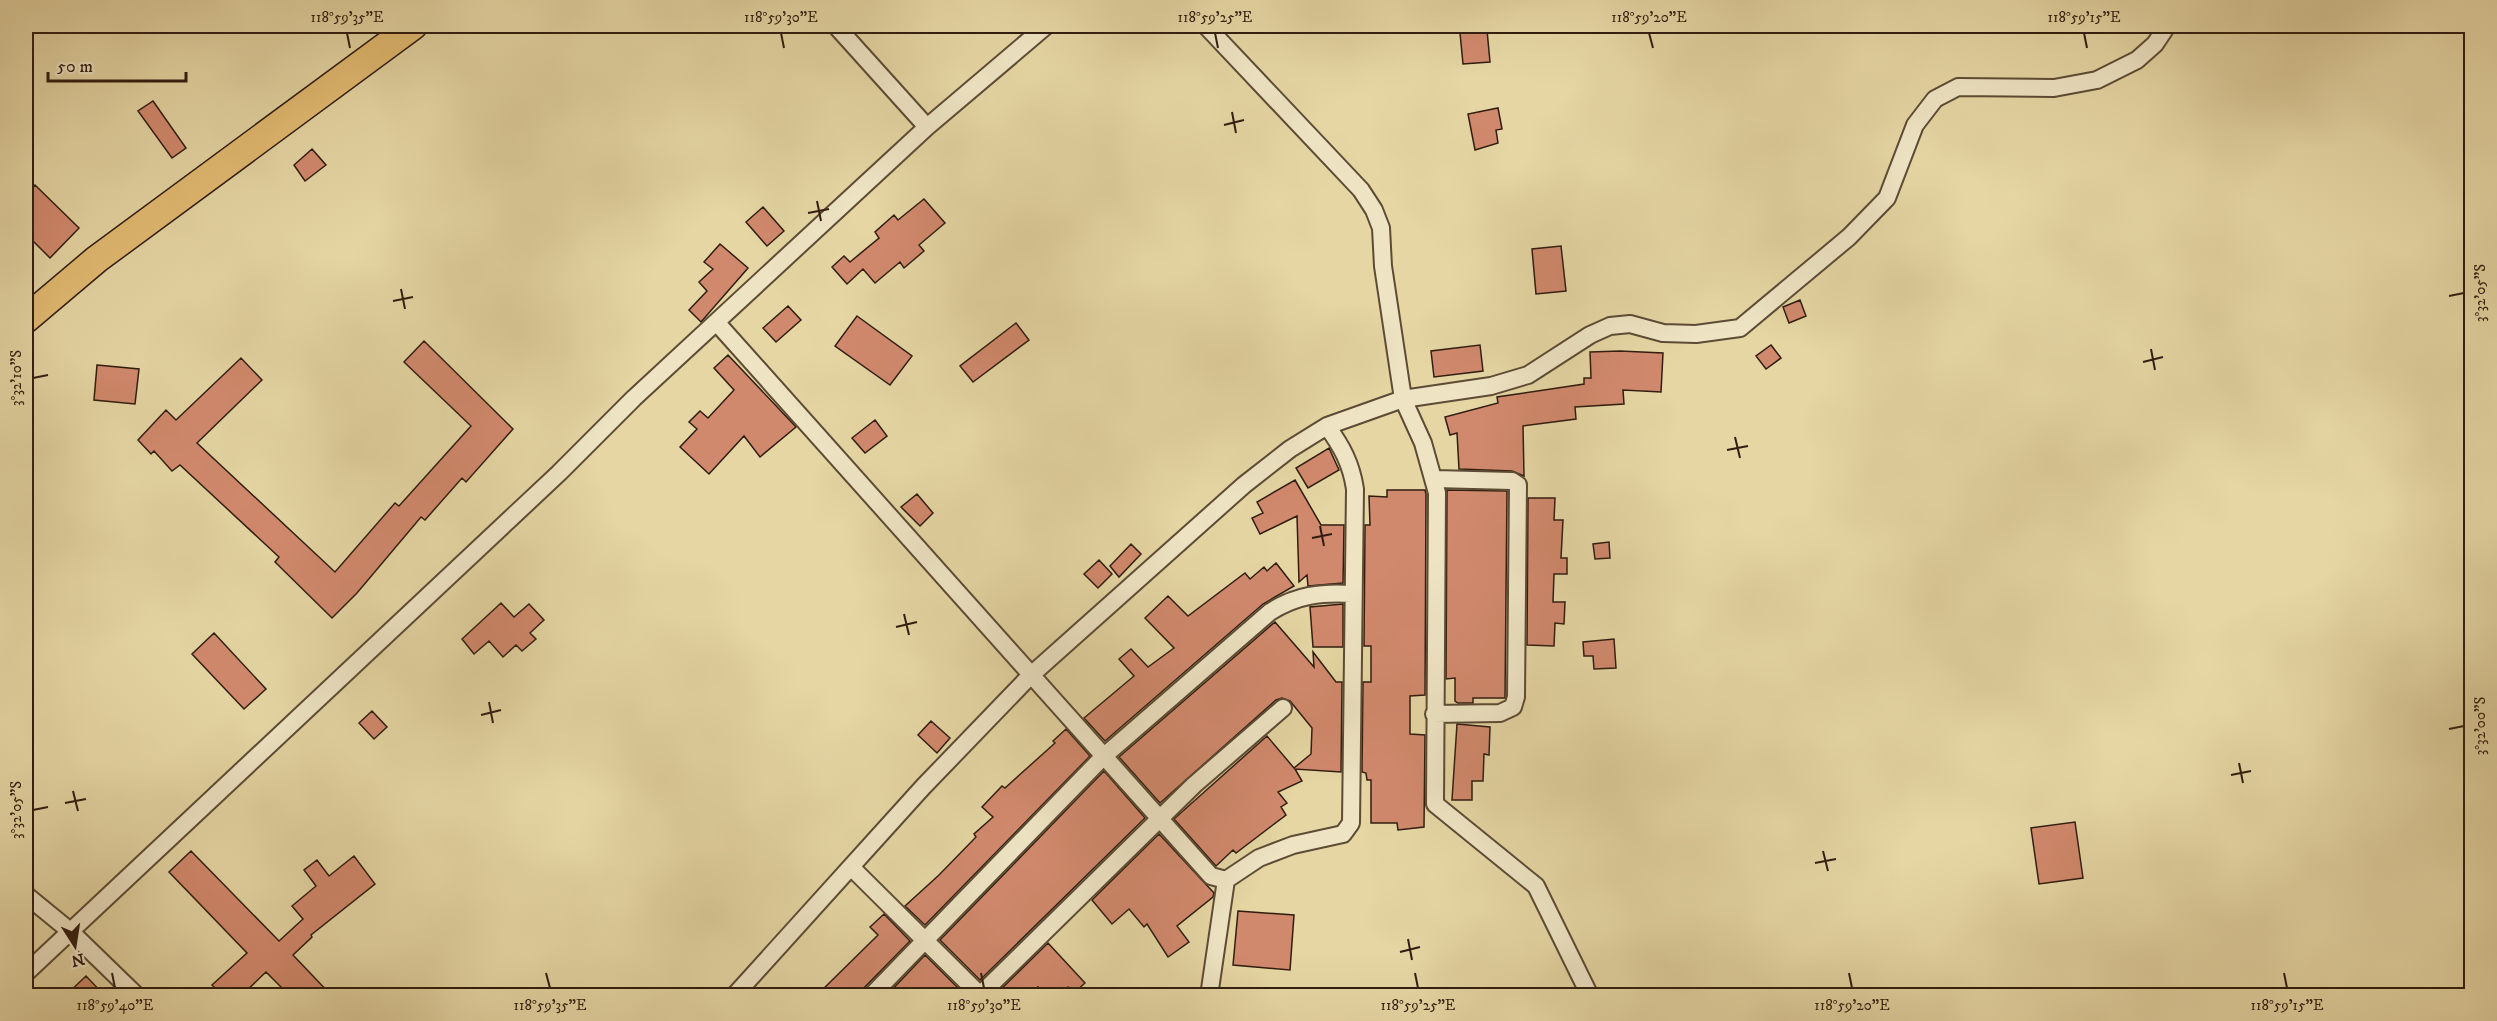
<svg xmlns="http://www.w3.org/2000/svg" width="2497" height="1021" font-family="'IM FELL DW Pica',serif">
	<style>
		.building { fill: #d1896d; stroke: #301d10; stroke-width: 1.5 }
		.lines { fill: none; stroke-linecap: round; stroke-linejoin: round }
		.minor-casing { stroke: #5d4b35; stroke-width: 20 }
		.trunk-casing { stroke: #301d10; stroke-width: 30 }
		.minor { stroke: #eee4c4; stroke-width: 16 }
		.trunk { stroke: #e2bb72; stroke-width: 27 }
		.ticks { fill: none; stroke: #301d10; stroke-width: 2 }
		.neatline { fill: none; stroke: #301d10; stroke-width: 2 }
		.ticks-label { font-size: 15px; text-anchor: middle; fill: #301d10 }
	</style>
	<rect width="100%" height="100%" fill="#e5d6a4"/>
	<filter id="stains"><feTurbulence type="fractalNoise" baseFrequency=".00333" numOctaves="4"/><feColorMatrix values="0 0 0 0 .2 0 0 0 0 .09 0 0 0 0 .02 0 0 0 .5 -.17"/></filter>
	<radialGradient id="worn" r=".72"><stop offset=".6" stop-color="#630" stop-opacity="0"/><stop offset="1" stop-color="#630" stop-opacity=".3"/></radialGradient>
	<path class="building" d="M1487,30L1490,62L1463,64L1460,33Z
		M153,101L186,148L172,158L138,111Z
		M1498,108L1502,129L1496,130L1498,143L1475,150L1468,114Z
		M312,149L326,165L305,181L294,165Z
		M35,185L79,228L50,258L26,234V194Z
		M924,199L945,223L919,245L924,251L904,268L900,262L875,283L863,269L847,284L832,267L844,256L850,262L879,238L875,232L894,215L898,220Z
		M763,207L784,231L767,246L746,222Z
		M720,244L748,268L701,322L689,310L707,291L699,282L713,269L704,262Z
		M1561,246L1566,291L1536,294L1532,249Z
		M1800,300L1806,316L1789,323L1783,307Z
		M788,306L801,320L776,342L763,328Z
		M857,316L912,356L890,385L835,346Z
		M1016,323L1029,340L973,382L960,366Z
		M424,341L513,429L466,482L462,478L425,520L421,517L357,593L332,618L275,562L279,557L180,465L172,471L154,451L151,454L138,440L166,410L176,420L241,358L262,380L197,443L335,572L395,503L399,506L471,426L404,362Z
		M1480,345L1483,371L1434,377L1431,351Z
		M1771,345L1781,358L1766,369L1756,356Z
		M1620,351L1663,353L1661,392L1623,390L1624,404L1575,407L1576,419L1523,426L1524,476L1512,471L1459,469L1457,433L1450,435L1445,417L1498,403L1497,397L1584,384V378H1591L1590,352Z
		M728,355L796,427L760,457L744,436L709,474L680,447L697,429L689,422L700,411L708,418L734,390L714,368Z
		M97,365L139,369L135,404L94,400Z
		M875,420L887,436L865,453L852,438Z
		M1329,448L1339,470L1308,488L1296,468Z
		M1295,480L1321,525H1344L1343,583L1308,586L1307,575L1299,582L1297,516L1260,534L1252,518L1263,513L1257,502Z
		M1387,490H1425L1426,494L1425,695L1410,696V734L1425,735L1424,827L1398,830L1397,823H1371V780H1367L1366,773L1362,772L1363,682H1371V646H1364L1365,525H1370L1369,496L1387,497Z
		M1447,490L1507,491L1505,698H1473V703H1458L1455,701V678L1446,679Z
		M917,494L933,513L920,526L901,507Z
		M1528,498H1555L1554,520H1563L1561,558H1567V574H1554L1553,602H1565L1564,624L1555,623L1554,646L1527,645Z
		M1609,542L1610,558L1595,559L1593,544Z
		M1131,544L1141,554L1119,577L1110,566Z
		M1099,560L1112,574L1098,588L1084,574Z
		M1276,563L1294,586L1263,604L1105,741L1084,718L1134,676L1119,659L1131,649L1148,667L1174,648L1145,618L1168,596L1188,616L1245,573L1250,579L1264,567L1267,571Z
		M501,603L514,617L529,604L544,620L530,633L536,639L522,651L516,645L503,657L489,641L474,654L462,639Z
		M1343,604V647H1313L1310,607Z
		M1275,622L1314,667L1313,652L1336,682H1342L1341,772L1295,769L1302,781L1278,792L1287,803L1281,807L1286,815L1236,853L1233,850L1216,866L1174,819L1267,736L1294,768L1311,754L1312,728L1290,701L1282,698L1276,700L1160,803L1119,757Z
		M214,633L266,689L244,709L192,654Z
		M1614,639L1616,668L1594,669L1593,656H1584L1583,642Z
		M372,711L387,727L374,739L359,723Z
		M931,721L950,738L937,753L918,735Z
		M1457,724L1490,727L1489,755L1484,754L1483,781H1472V800H1452Z
		M1066,729L1090,756L925,925L905,906L939,875L976,837L974,834L993,817L982,807L1002,786L1005,788L1055,743L1053,741Z
		M1104,771L1145,818L980,980L940,940Z
		M2075,822L2083,878L2039,884L2031,828Z
		M1159,834L1214,893L1213,897L1177,926L1189,942L1168,957L1147,924L1144,927L1129,909L1112,924L1092,900Z
		M191,851L279,941L303,919L292,906L316,886L304,870L317,860L329,876L354,856L375,884L311,935L312,937L293,955L332,996H290L266,972L241,996H207L214,987L212,985L247,953L169,872Z
		M1238,911L1294,915L1290,970L1233,965Z
		M884,914L910,941L863,989L861,996H816L878,935L870,927Z
		M1048,943L1085,983L1074,993L1068,987L1059,996H1046L1038,987L1030,996H994Z
		M925,955L966,996H889L888,994Z
		M86,976L105,996H65Z"/>
	<g class="lines">
		<g class="minor-casing">
			<path id="minor" d="M836,26L927,127
				M717,323L1211,876L1226,880L1259,858L1293,845L1343,834L1351,823L1355,489C1351,463 1342,447 1327,426
				M1434,714L1500,713L1513,707L1516,697L1518,485L1512,481L1435,479
				M852,868L980,995L1194,785L1283,708
				M26,895L70,931L137,996
				M26,973L559,473L634,398L927,127L1046,26
				M734,996L923,787L1030,676L1244,485L1290,449L1327,426L1403,399L1383,266L1381,228L1374,210L1361,190L1206,26
				M871,996L1103,757L1270,612C1296,595 1322,592 1352,594
				M1209,996L1226,880
				M1590,996L1536,886L1435,804L1437,493L1423,443L1403,399L1491,386L1528,375L1590,335L1610,326L1630,324L1663,333L1696,334L1740,328L1849,237L1887,198L1915,125L1935,99L1958,87L2054,88L2097,80L2137,60L2155,44L2167,26"/>
		</g>
		<g class="trunk-casing">
			<path id="trunk" d="M26,319L97,259L413,26"/>
		</g>
		<use href="#minor" class="minor"/>
		<use href="#trunk" class="trunk"/>
	</g>
	<path class="ticks" d="M347,33L350,48M781,33L784,48M1215,33L1218,48M1649,33L1653,48M2084,33L2087,48M1232,112L1236,133M1224,125L1244,120M817,201L821,221M808,213L829,209M401,289L405,309M2449,296L2464,293M393,301L413,297M2151,349L2155,370M2143,362L2163,357M33,378L48,375M1735,437L1740,458M1727,450L1748,446M1320,526L1324,546M1312,538L1332,534M904,614L909,635M896,627L917,622M489,702L493,723M481,715L501,710M2449,729L2464,726M2239,763L2243,783M2231,775L2251,771M73,791L78,811M65,803L86,799M33,810L48,807M1823,851L1828,871M1815,863L1836,859M1408,939L1412,960M1400,952L1420,947M112,973L115,988M546,973L550,988M981,973L984,988M1415,973L1418,988M1849,973L1852,988M2284,973L2287,988"/>
	<rect width="2497" height="1021" fill="none" stroke="#e5d6a4" stroke-width="66"/>
	<g transform="translate(75 946) rotate(168)" stroke="#eee4c4" stroke-width="4.5" paint-order="stroke">
	<path d="M0-4.5L10 22L0 15L-10 22Z" fill="#301d10"/>
	<text y="-9" font-size="16" font-weight="bold" text-anchor="middle" fill="#301d10">N</text>
	</g>
	<path d="M48 72v9h138v-9" fill="none" stroke="#301d10" stroke-width="3"/>
	<text x="57" y="72" font-size="18" fill="#301d10" stroke="#eee4c4" stroke-width="4.5" paint-order="stroke">50 m</text>
	<rect x="33" y="33" width="2431" height="955" class="neatline"/>
	<g class="ticks-label">
		<text x="347" y="22">118°59'35"E</text>
		<text x="781" y="22">118°59'30"E</text>
		<text x="1215" y="22">118°59'25"E</text>
		<text x="1649" y="22">118°59'20"E</text>
		<text x="2084" y="22">118°59'15"E</text>
		<text transform="translate(2480 293) rotate(-90)" y="5">3°32'05"S</text>
		<text transform="translate(16 378) rotate(-90)" y="5">3°32'10"S</text>
		<text transform="translate(2480 726) rotate(-90)" y="5">3°32'00"S</text>
		<text transform="translate(16 810) rotate(-90)" y="5">3°32'05"S</text>
		<text x="115" y="1010">118°59'40"E</text>
		<text x="550" y="1010">118°59'35"E</text>
		<text x="984" y="1010">118°59'30"E</text>
		<text x="1418" y="1010">118°59'25"E</text>
		<text x="1852" y="1010">118°59'20"E</text>
		<text x="2287" y="1010">118°59'15"E</text>
	</g>
	<rect width="100%" height="100%" filter="url(#stains)"/>
	<rect width="100%" height="100%" fill="url(#worn)"/>
</svg>
